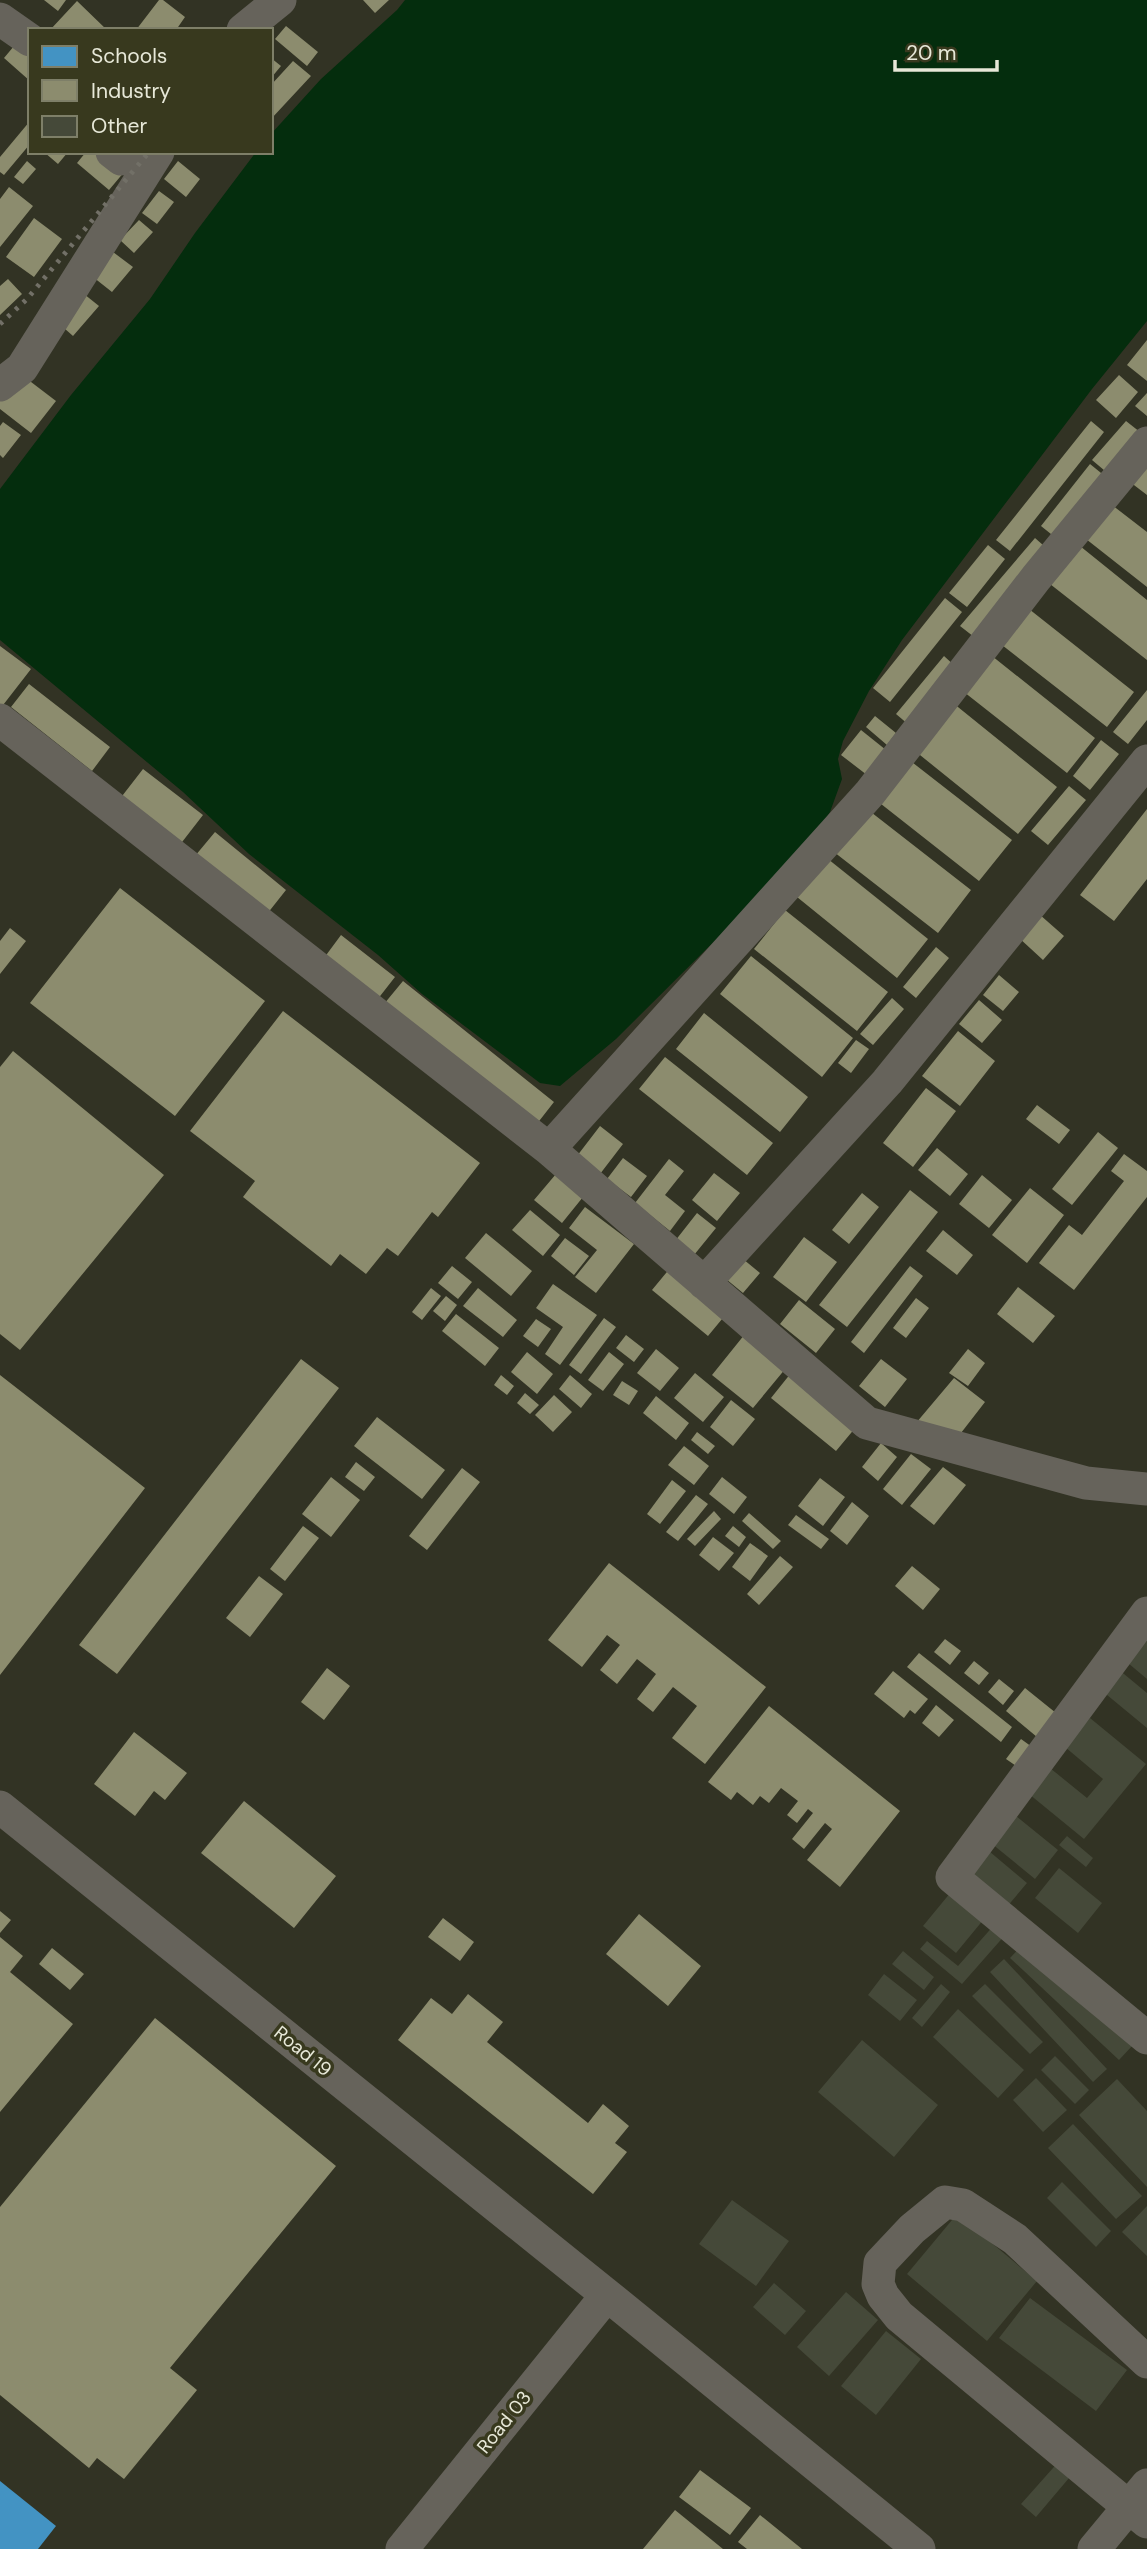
<svg xmlns="http://www.w3.org/2000/svg" width="1147" height="2549" font-family="'DM Sans',sans-serif">
	<style>
		.water { fill: #042d0d }
		.schools { fill: #4393c3 }
		.industry { fill: #8c8c6e }
		.building { fill: #454939 }
		.lines { fill: none; stroke-linecap: round; stroke-linejoin: round }
		.street { stroke: #66635b; stroke-width: 33 }
		.rail { stroke: #727067; stroke-width: 5; stroke-dasharray: 3.5 7; stroke-linecap: butt }
		.labels { text-anchor: middle; dominant-baseline: central; stroke-width: 7; stroke-linejoin: round; paint-order: stroke }
		.street-label { font-size: 19px; fill: #e7e8d8; stroke: #38391e }
	</style>
	<rect width="100%" height="100%" fill="#323324"/>
	<path class="water" d="M405,0H1147V321L1092,389L902,640L869,691L843,741L838,759L842,779L830,812L801,855L616,1039L560,1086L540,1083L422,994L378,955L249,854L183,792L0,640V489L71,395L150,299L195,233L256,152H271V134L321,79L397,10Z"/>
	<path class="schools" d="M0,2481L56,2526L38,2549H0Z"/>
	<path class="industry" d="M44,0H66L58,11Z
		M159,0H163L185,17L176,30H136Z
		M363,0H389L375,13Z
		M77,1L107,30H50Z
		M286,26L318,52L307,66L275,39Z
		M19,40L30,48V81L4,58Z
		M271,58L281,66L271,78Z
		M293,61L311,76L271,119V85Z
		M30,121V144L4,175L0,172V157Z
		M44,152H68L58,164Z
		M86,152H103L125,171L109,190L77,163Z
		M27,161L36,169L23,184L14,177Z
		M178,161L200,179L186,197L164,179Z
		M9,187L33,206L0,247V199Z
		M159,191L174,202L157,224L142,213Z
		M34,218L62,239L34,277L6,257Z
		M139,220L153,232L134,253L120,240Z
		M113,252L133,267L112,292L93,277Z
		M8,279L22,294L0,315V286Z
		M79,290L99,306L73,336L55,320Z
		M1147,340V381L1127,365Z
		M14,369L56,401L31,433L0,409V387Z
		M1119,375L1138,392L1116,418L1096,400Z
		M1147,393V416L1135,406Z
		M1091,421L1104,432L1010,551L996,540Z
		M1126,421L1145,436L1111,476L1092,460Z
		M3,422L21,435L3,458L0,455V426Z
		M1147,461V495L1130,482Z
		M1090,464L1106,477L1056,538L1041,526Z
		M1112,505L1147,532V587L1086,539Z
		M1035,538L1052,553L978,640L960,626Z
		M988,545L1005,559L967,607L949,593Z
		M1080,546L1147,600V660L1050,584Z
		M945,598L962,612L890,702L873,688Z
		M1029,609L1134,692L1107,727L1002,645Z
		M0,646L31,669L0,709Z
		M944,656L956,667L909,725L896,714Z
		M992,656L1095,738L1067,773L964,692Z
		M29,684L110,747L92,771L11,707Z
		M1147,690V720L1128,744L1113,732Z
		M953,703L1057,787L1018,834L915,751Z
		M875,716L896,733L887,745L866,727Z
		M861,730L886,750L867,775L841,755Z
		M1101,740L1119,754L1090,790L1073,776Z
		M908,759L1012,840L979,881L876,800Z
		M143,769L203,815L179,846L119,800Z
		M1069,786L1086,800L1048,845L1031,831Z
		M867,809L971,890L938,933L834,852Z
		M1147,809V879L1114,921L1080,895Z
		M215,832L286,890L267,914L195,856Z
		M828,859L928,939L897,978L797,897Z
		M120,888L265,1001L175,1116L30,1003Z
		M785,910L888,992L857,1031L754,949Z
		M1039,914L1064,936L1043,960L1018,937Z
		M10,928L26,941L0,974V941Z
		M341,935L395,977L377,1000L324,958Z
		M936,947L949,958L916,998L903,987Z
		M751,956L853,1038L822,1077L720,994Z
		M999,975L1019,992L1003,1011L983,995Z
		M403,981L554,1102L536,1125L384,1004Z
		M892,998L904,1009L873,1045L860,1034Z
		M979,1000L1002,1020L982,1043L959,1024Z
		M283,1011L480,1163L438,1217L432,1212L398,1256L387,1248L366,1274L340,1254L331,1266L243,1197L255,1181L190,1131Z
		M704,1013L808,1097L780,1132L676,1049Z
		M958,1031L995,1061L960,1106L922,1076Z
		M856,1040L869,1049L851,1073L838,1063Z
		M13,1051L164,1175L20,1350L0,1334V1067Z
		M665,1057L773,1143L747,1175L639,1089Z
		M926,1088L956,1111L913,1167L883,1143Z
		M1037,1105L1070,1130L1059,1144L1026,1119Z
		M600,1126L623,1144L600,1174L577,1156Z
		M1098,1132L1118,1148L1072,1205L1052,1189Z
		M937,1148L968,1174L950,1196L918,1170Z
		M1124,1154L1147,1171V1197L1074,1290L1039,1263L1069,1225L1082,1235L1124,1181L1111,1171Z
		M623,1158L647,1176L631,1197L607,1179Z
		M669,1159L684,1171L665,1195L685,1211L670,1231L635,1203Z
		M714,1173L740,1193L717,1221L692,1200Z
		M556,1174L583,1197L562,1223L534,1200Z
		M982,1175L1012,1200L989,1228L959,1204Z
		M1030,1188L1064,1215L1027,1263L992,1235Z
		M910,1190L938,1212L847,1327L819,1305Z
		M862,1193L879,1207L849,1244L832,1230Z
		M585,1207L634,1244L596,1293L575,1277L597,1250L569,1228Z
		M530,1210L560,1235L543,1256L512,1230Z
		M697,1213L716,1228L694,1255L675,1241Z
		M943,1230L973,1255L957,1275L926,1251Z
		M486,1233L532,1271L511,1296L465,1258Z
		M804,1237L837,1262L806,1302L773,1277Z
		M565,1238L589,1256L574,1275L551,1256Z
		M743,1259L760,1273L743,1293L726,1279Z
		M452,1266L472,1282L458,1299L438,1283Z
		M910,1266L923,1276L864,1353L851,1342Z
		M671,1267L727,1313L708,1336L652,1290Z
		M553,1284L597,1315L560,1365L545,1354L563,1327L536,1308Z
		M1018,1287L1055,1316L1033,1343L997,1314Z
		M431,1288L441,1296L422,1320L412,1312Z
		M478,1288L517,1320L503,1337L463,1306Z
		M446,1296L457,1305L445,1321L433,1311Z
		M916,1298L929,1308L906,1338L893,1328Z
		M799,1300L835,1329L816,1353L780,1324Z
		M456,1314L499,1348L485,1366L442,1331Z
		M604,1318L616,1327L581,1374L569,1365Z
		M536,1319L551,1329L538,1347L523,1336Z
		M745,1334L786,1368L753,1408L712,1375Z
		M626,1335L644,1349L634,1362L616,1348Z
		M656,1349L679,1368L660,1391L637,1373Z
		M968,1349L985,1363L968,1386L949,1373Z
		M527,1352L553,1374L537,1394L511,1372Z
		M609,1352L624,1364L603,1391L588,1380Z
		M301,1359L339,1388L117,1674L79,1645Z
		M881,1359L907,1379L885,1407L859,1386Z
		M695,1373L724,1397L703,1422L674,1398Z
		M791,1373L856,1427L836,1451L771,1398Z
		M0,1375L145,1488L0,1675Z
		M501,1375L514,1386L507,1395L494,1385Z
		M570,1375L592,1394L581,1408L559,1389Z
		M954,1378L985,1402L954,1442L916,1423Z
		M622,1381L638,1391L629,1405L613,1395Z
		M525,1393L539,1405L530,1414L517,1403Z
		M554,1395L572,1412L553,1432L535,1415Z
		M656,1396L689,1423L676,1440L643,1413Z
		M731,1400L755,1419L733,1446L710,1427Z
		M377,1417L445,1470L422,1499L354,1446Z
		M697,1432L715,1446L708,1454L691,1440Z
		M881,1443L897,1457L878,1481L862,1467Z
		M684,1446L709,1466L694,1485L668,1465Z
		M911,1454L931,1469L902,1505L883,1489Z
		M356,1462L375,1477L364,1491L345,1477Z
		M943,1467L966,1485L934,1525L910,1506Z
		M462,1468L480,1482L427,1550L409,1536Z
		M331,1477L360,1500L331,1537L302,1514Z
		M722,1477L747,1497L734,1514L709,1494Z
		M820,1478L845,1497L823,1526L798,1506Z
		M672,1480L686,1491L660,1524L647,1514Z
		M696,1495L708,1504L678,1541L666,1532Z
		M852,1502L869,1516L847,1545L830,1531Z
		M714,1511L721,1519L695,1546L687,1539Z
		M749,1513L781,1541L773,1549L742,1521Z
		M796,1515L829,1539L821,1549L788,1525Z
		M303,1526L319,1538L285,1581L270,1569Z
		M733,1526L746,1537L739,1547L725,1536Z
		M713,1537L734,1553L719,1571L699,1555Z
		M750,1543L768,1556L750,1581L732,1567Z
		M780,1556L793,1567L759,1605L747,1594Z
		M609,1563L766,1687L705,1764L672,1738L697,1706L673,1687L653,1712L637,1699L656,1674L637,1659L617,1684L600,1670L620,1645L607,1635L582,1667L548,1640Z
		M912,1566L940,1589L923,1610L895,1586Z
		M259,1576L283,1594L250,1637L226,1618Z
		M945,1639L961,1651L950,1665L934,1652Z
		M919,1653L1012,1727L1001,1742L907,1667Z
		M974,1661L989,1673L979,1685L964,1673Z
		M327,1668L350,1686L324,1720L301,1702Z
		M893,1671L928,1699L915,1714L910,1710L904,1718L874,1694Z
		M999,1679L1014,1691L1003,1705L988,1692Z
		M1025,1688L1056,1713L1037,1737L1006,1711Z
		M936,1705L954,1720L939,1737L922,1723Z
		M769,1706L900,1811L840,1887L807,1860L832,1829L825,1823L804,1849L792,1839L813,1813L808,1809L797,1823L787,1815L798,1801L781,1788L769,1803L760,1796L753,1805L737,1792L731,1800L708,1782Z
		M134,1732L187,1773L165,1800L154,1791L135,1816L94,1784Z
		M1021,1739L1039,1752L1025,1772L1006,1759Z
		M244,1801L336,1876L294,1928L201,1853Z
		M0,1911L11,1920L0,1933Z
		M639,1914L701,1966L668,2006L606,1954Z
		M443,1918L474,1942L460,1961L428,1937Z
		M0,1937L23,1956L10,1972L73,2024L0,2112Z
		M52,1948L84,1974L70,1990L39,1964Z
		M468,1994L503,2022L487,2042L588,2123L603,2104L629,2126L615,2143L627,2152L593,2194L398,2040L431,1998L452,2014Z
		M155,2018L336,2166L170,2368L197,2390L124,2479L97,2458L89,2468L0,2395V2207Z
		M700,2470L751,2508L730,2535L679,2497Z
		M675,2510L723,2549H643Z
		M760,2515L802,2549H747L738,2542Z"/>
	<path class="building" d="M1147,1641V1679L1128,1663Z
		M1118,1669L1147,1693V1728L1101,1690Z
		M1090,1718L1146,1764L1084,1839L1029,1794L1050,1768L1087,1798L1103,1779L1065,1747Z
		M1010,1811L1058,1850L1035,1879L986,1839Z
		M1067,1836L1093,1858L1086,1867L1059,1845Z
		M983,1846L1027,1883L1006,1908L962,1872Z
		M1059,1868L1102,1903L1078,1933L1035,1898Z
		M951,1892L984,1919L956,1953L923,1926Z
		M995,1924L1006,1934L962,1984L920,1949L927,1941L958,1966Z
		M1024,1943L1133,2045L1119,2060L1010,1958Z
		M903,1951L934,1977L924,1990L892,1964Z
		M1004,1959L1107,2069L1093,2082L990,1972Z
		M884,1974L917,2000L900,2021L868,1995Z
		M941,1984L950,1992L922,2027L912,2018Z
		M985,1984L1043,2042L1030,2054L972,1996Z
		M958,2009L1024,2070L998,2098L933,2037Z
		M862,2040L938,2105L894,2157L818,2092Z
		M1055,2056L1089,2090L1075,2104L1041,2070Z
		M1036,2078L1067,2110L1043,2132L1013,2100Z
		M1117,2079L1147,2111V2187L1079,2115Z
		M1073,2124L1142,2196L1116,2219L1048,2148Z
		M1062,2182L1111,2231L1096,2247L1047,2198Z
		M732,2200L789,2241L756,2286L699,2244Z
		M1147,2206V2256L1122,2232Z
		M957,2214L1037,2281L987,2341L907,2274Z
		M774,2283L806,2311L785,2335L753,2307Z
		M846,2292L878,2320L829,2376L797,2347Z
		M1030,2298L1127,2370L1096,2411L999,2338Z
		M886,2331L921,2359L876,2415L841,2386Z
		M1061,2459L1075,2471L1036,2517L1021,2504Z"/>
	<g class="lines">
		<path class="street" d="M0,19L30,40
			M243,30L280,0
			M112,152L121,159
			M0,385L22,368L158,152
			M0,720L549,1149L867,1423L1086,1483L1147,1489
			M549,1149L870,793L1036,578L1147,443
			M704,1283L887,1082L1147,761
			M1147,1613L952,1877L1147,2038
			M0,1807L607,2295L919,2549
			M1147,2362L1015,2239L963,2205L945,2202L912,2229L880,2263L878,2284L883,2296L899,2316L1147,2522
			M402,2549L607,2295
			M1094,2549L1147,2485"/>
		<path class="rail" d="M0,324L27,299L149,152"/>
	</g>
	<g class="labels">
		<g class="street-label">
			<text transform="translate(303 2051) rotate(39)">Road 19</text>
			<text transform="translate(504 2422) rotate(-51)">Road 03</text>
		</g>
	</g>
	<rect x="28" y="28" width="245" height="126" fill="#38391e" stroke="#7e7f68" stroke-width="2"/>
	<rect x="42" y="46" width="35" height="21" fill="#4393c3" stroke="#7e7f68" stroke-width="2"/>
	<text x="91" y="63" font-size="21" fill="#e7e8d8">Schools</text>
	<rect x="42" y="80" width="35" height="21" fill="#8c8c6e" stroke="#7e7f68" stroke-width="2"/>
	<text x="91" y="98" font-size="21" fill="#e7e8d8">Industry</text>
	<rect x="42" y="116" width="35" height="21" fill="#454939" stroke="#7e7f68" stroke-width="2"/>
	<text x="91" y="133" font-size="21" fill="#e7e8d8">Other</text>
	<path d="M895 60v10h102v-10" fill="none" stroke="#e7e8d8" stroke-width="3.5"/>
	<text x="906" y="60" font-size="21" fill="#e7e8d8" stroke="#38391e" stroke-width="5" paint-order="stroke">20 m</text>
</svg>
